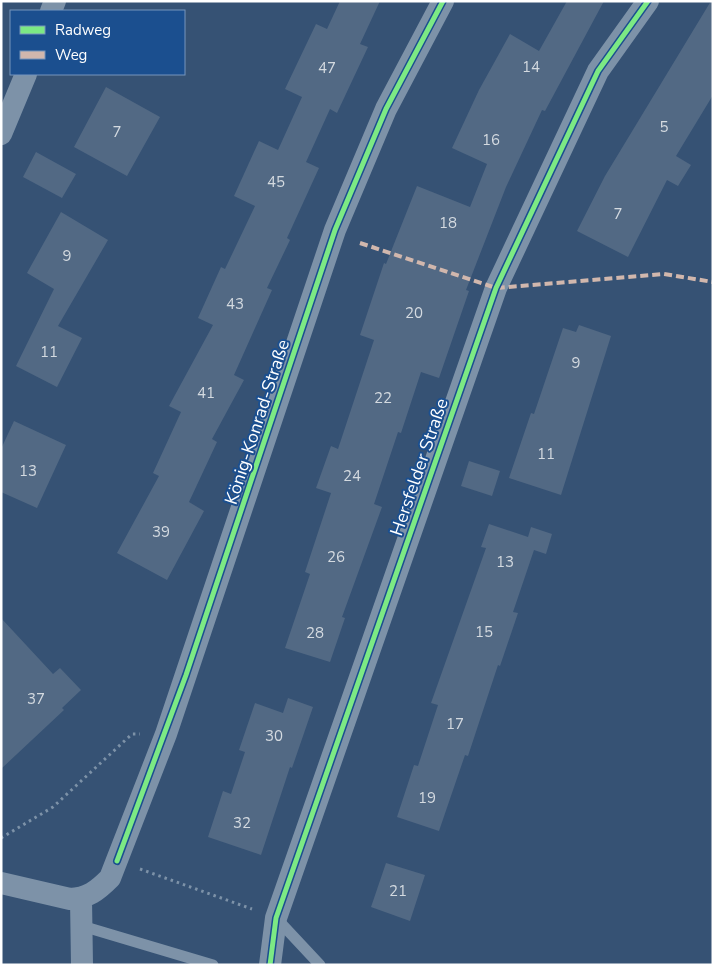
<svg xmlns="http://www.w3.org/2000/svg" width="714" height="966" font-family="'Nunito Sans',sans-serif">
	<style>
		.building { fill: #526984 }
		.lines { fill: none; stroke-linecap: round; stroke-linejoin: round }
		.path { stroke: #7d92a8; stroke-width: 3; stroke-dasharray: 2.5 4; stroke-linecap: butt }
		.lane { stroke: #7d92a8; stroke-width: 11 }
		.street { stroke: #7d92a8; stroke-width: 22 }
		.quiet { stroke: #d1b7ad; stroke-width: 4; stroke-dasharray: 8 4; stroke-linecap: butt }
		.cycleway-casing { stroke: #1b4f8f; stroke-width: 8 }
		.cycleway { stroke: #7ce984; stroke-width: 5 }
		.labels { text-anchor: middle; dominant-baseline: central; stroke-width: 4; stroke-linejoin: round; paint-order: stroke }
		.number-label { font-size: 15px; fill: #d4dae0 }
		.street-label { font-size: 18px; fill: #fff; stroke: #1b4f8f }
	</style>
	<rect width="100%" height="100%" fill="#365274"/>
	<path class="building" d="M340,1H380L360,44L368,47L337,113L330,109L306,162L319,168L287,238L290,240L267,288L272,290L234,375L244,380L212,439L217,442L189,502L204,511L167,580L117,553L159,476L153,473L181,412L169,406L213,325L198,318L221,267L225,269L255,206L234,196L259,141L278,150L302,97L285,89L316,24L327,29Z
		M567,1H604L545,111L542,110L506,187L466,290L469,291L439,378L421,372L401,433L398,432L374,504L382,507L342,617L345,618L330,662L285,648L310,574L305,572L331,493L316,488L331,446L338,449L374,340L360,335L384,263L386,264L417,186L470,207L487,164L452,148L479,90L510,34L539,51Z
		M711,1H713V95L676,156L691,165L678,186L667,180L628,257L577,231L605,176Z
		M106,87L160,117L127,176L74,147Z
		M36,152L76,174L62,198L23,177Z
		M61,212L108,240L58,326L82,338L57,387L16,366L54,289L27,273Z
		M579,325L611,336L561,495L509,478L531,413L534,414L563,328L576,332Z
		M14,421L66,445L37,508L1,492V449Z
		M469,461L500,471L492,496L461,486Z
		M489,524L528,537L531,527L552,534L546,554L534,550L513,612L518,613L500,666L498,665L468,756L465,755L439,831L397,817L414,765L418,766L438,705L431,703L486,548L481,547Z
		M1,618L53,674L60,668L81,690L62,708L64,710L1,769Z
		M288,698L313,707L292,768L290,767L261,855L208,837L223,791L231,794L245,752L239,750L255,703L283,713Z
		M386,863L425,875L410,921L371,907Z"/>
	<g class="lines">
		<path class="path" d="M1,838L53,807L132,734H140
			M140,869L252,909"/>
		<path class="lane" d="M277,919L320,965
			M82,926L213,965"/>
		<path class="street" d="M51,11L55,1
			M1,134L26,74
			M1,883L70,899C88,898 97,891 110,878L166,734L335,230L386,109L443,1
			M81,899L82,965
			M270,965L276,918L496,288L598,71L648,1"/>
		<path class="quiet" d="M360,243L496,288L664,274L713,282"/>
		<g class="cycleway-casing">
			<path id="cycleway" d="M117,861L186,675L335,230L386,109L443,1
				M270,965L276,918L496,288L598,71L648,1"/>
		</g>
		<use href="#cycleway" class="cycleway"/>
	</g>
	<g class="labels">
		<g class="number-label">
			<text x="531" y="67">14</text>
			<text x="327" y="68">47</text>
			<text x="664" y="127">5</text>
			<text x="117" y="132">7</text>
			<text x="491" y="140">16</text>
			<text x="276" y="182">45</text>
			<text x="618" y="214">7</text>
			<text x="448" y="223">18</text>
			<text x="67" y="256">9</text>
			<text x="235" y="304">43</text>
			<text x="414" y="313">20</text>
			<text x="49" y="352">11</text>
			<text x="576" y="363">9</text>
			<text x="206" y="393">41</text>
			<text x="383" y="398">22</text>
			<text x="546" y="454">11</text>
			<text x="28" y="471">13</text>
			<text x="352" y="476">24</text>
			<text x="161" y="532">39</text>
			<text x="336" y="557">26</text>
			<text x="505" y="562">13</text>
			<text x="484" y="632">15</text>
			<text x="315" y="633">28</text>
			<text x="36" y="699">37</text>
			<text x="455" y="724">17</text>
			<text x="274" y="736">30</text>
			<text x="427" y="798">19</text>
			<text x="242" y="823">32</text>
			<text x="398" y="891">21</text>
		</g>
		<g class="street-label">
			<text transform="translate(257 422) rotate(-72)">König-Konrad-Straße</text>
			<text transform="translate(419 467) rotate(-71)">Hersfelder Straße</text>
		</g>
	</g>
	<rect width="714" height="966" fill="none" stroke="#ffffff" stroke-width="5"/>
	<rect x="10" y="10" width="175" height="65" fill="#1b4f8f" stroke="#7695bc"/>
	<rect x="20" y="26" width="25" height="8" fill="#7ce984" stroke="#7695bc"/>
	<text x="55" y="35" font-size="15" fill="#ffffff">Radweg</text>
	<rect x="20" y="51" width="25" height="8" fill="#d1b7ad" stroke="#7695bc"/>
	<text x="55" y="60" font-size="15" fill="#ffffff">Weg</text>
</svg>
